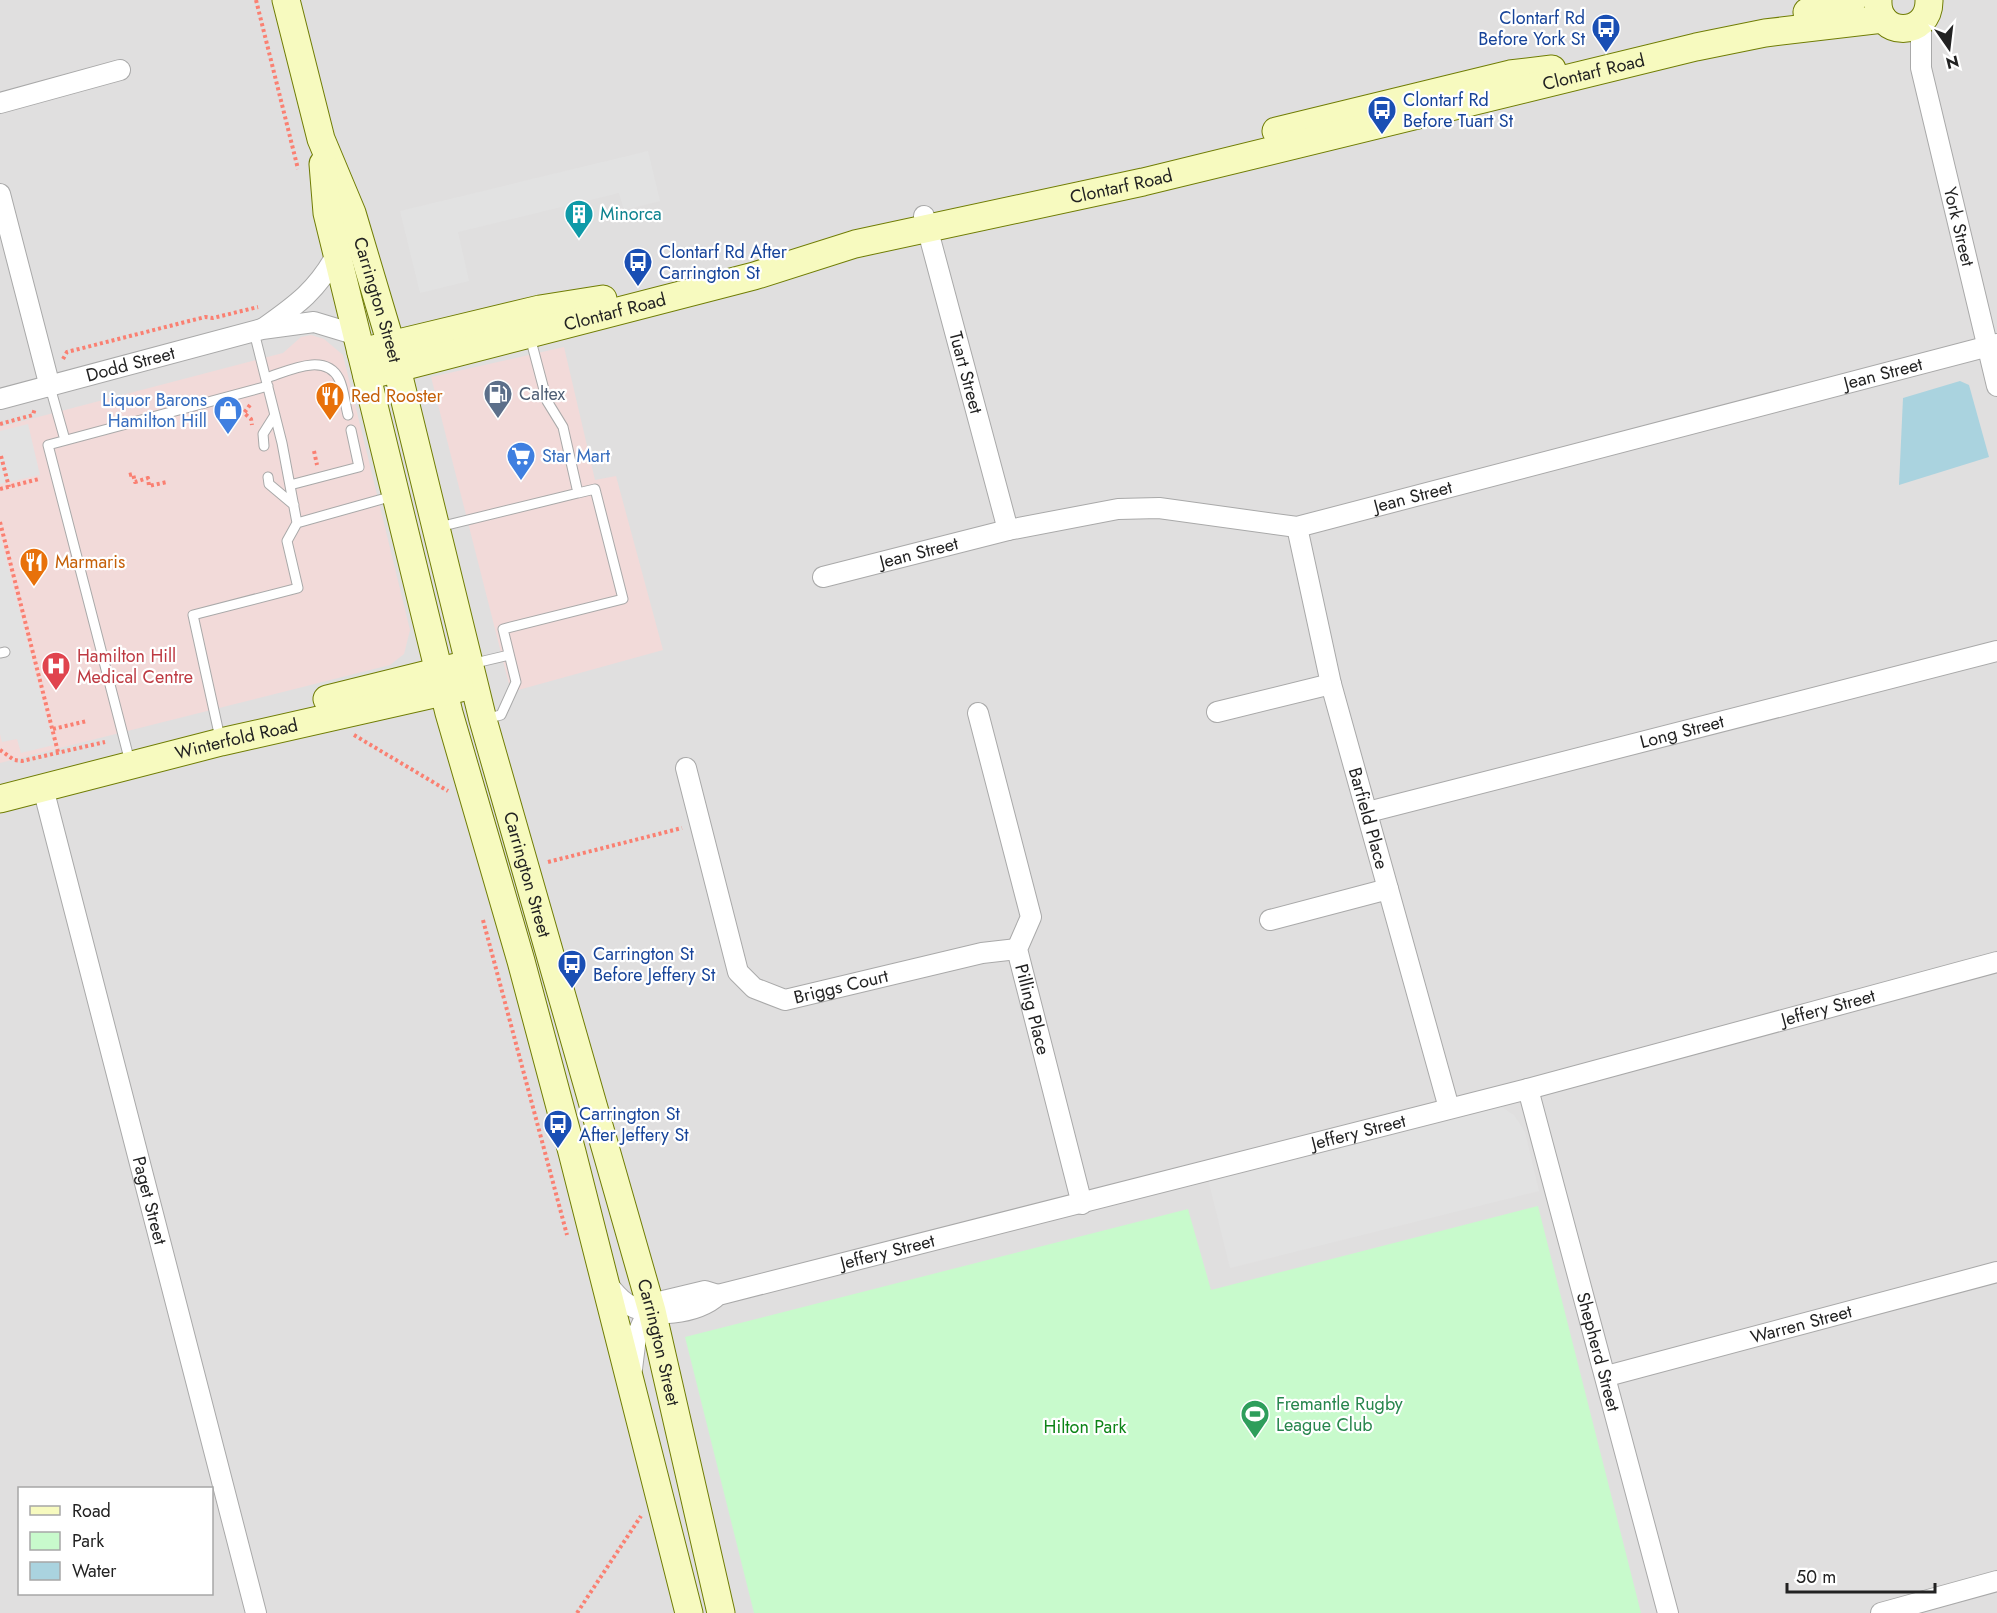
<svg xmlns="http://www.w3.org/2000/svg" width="1997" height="1613" font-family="Jost,sans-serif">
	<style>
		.residential { fill: #e0dfdf; fill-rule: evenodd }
		.commercial { fill: #f2dad9 }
		.park { fill: #c8facc }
		.parking { fill: #e2e2e2 }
		.water { fill: #aad3df }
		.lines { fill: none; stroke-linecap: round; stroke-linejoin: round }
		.lane-casing { stroke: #a9a9a9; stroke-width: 11 }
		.street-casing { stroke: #a9a9a9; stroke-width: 22 }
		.secondary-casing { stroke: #707d05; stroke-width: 29 }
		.path { stroke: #fa8072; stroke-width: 4; stroke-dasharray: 3 3; stroke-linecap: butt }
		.lane { stroke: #fff; stroke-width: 9 }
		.street { stroke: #fff; stroke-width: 20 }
		.secondary { stroke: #f7fabf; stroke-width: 27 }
		.labels { text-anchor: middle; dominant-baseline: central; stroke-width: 4.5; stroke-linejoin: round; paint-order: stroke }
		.transit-label { font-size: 18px; fill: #164399; stroke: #fff; text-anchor: start }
		.street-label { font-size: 18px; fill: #222; stroke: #fff }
		.culture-label { font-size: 18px; fill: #0d838f; stroke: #fff; text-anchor: start }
		.service-label { font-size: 18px; fill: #4e5e75; stroke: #fff; text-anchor: start }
		.food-label { font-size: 18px; fill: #c56008; stroke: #fff; text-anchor: start }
		.shop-label { font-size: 18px; fill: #366cbe; stroke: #fff; text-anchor: end }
		.health-label { font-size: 18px; fill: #be3a42; stroke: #fff; text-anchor: start }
		.leisure-label { font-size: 18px; fill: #27864d; stroke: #fff; text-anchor: start }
		.park-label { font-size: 18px; fill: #0c8416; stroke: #fff }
	</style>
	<rect width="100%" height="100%" fill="#f2efe9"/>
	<path class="residential" d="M0,0H1997V1613H0ZM20,1488H212V1594H20Z"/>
	<path class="commercial" d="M311,335L324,339L343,355L410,630L404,654L390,665L0,763V427L283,353L301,337Z
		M564,347L595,480L616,476L663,650L511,692L431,377Z"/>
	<path class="park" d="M1538,1206L1641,1613H754L685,1337L1188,1209L1211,1290Z"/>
	<path class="parking" d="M648,151L660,201L624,210L619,193L458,232L469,281L420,293L400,211Z
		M28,424L40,475L0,484V431Z
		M0,534L54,745L21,753L17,739L2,742L0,734Z
		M1500,1106L1514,1115L1525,1132L1539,1191L1230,1268L1207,1175Z"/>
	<path class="water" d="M1960,381L1969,385L1989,457L1899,485L1903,398Z"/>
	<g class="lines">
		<g class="lane-casing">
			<path id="lane" d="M254,332L282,443L297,523L393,496
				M266,378C286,372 325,351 339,379C344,389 345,404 348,415
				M50,387L65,440
				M264,446L263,434L275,415
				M268,477L269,484L294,505
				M290,485L359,467L351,430
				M439,527L578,493L563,427L547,401L530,337
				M0,653L5,652
				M471,664L509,655
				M484,719L501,715L516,682L503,629L623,599L595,489L578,493
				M220,738L193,615L298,588L287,541L297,523
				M130,762L48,445L268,386"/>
		</g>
		<g class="street-casing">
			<g id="street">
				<path id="s1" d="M1921,23V68L1997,386"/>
				<path d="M0,103L120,70"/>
				<path d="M0,194L50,387"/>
				<path id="s2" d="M924,216L1008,530"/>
				<path d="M264,328C298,304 317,290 337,254"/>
				<path id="s3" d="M0,399L262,329L314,322L357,335"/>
				<path id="s4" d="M1297,527L1331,684L1449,1108"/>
				<path id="s5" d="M823,577L1008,530L1118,509L1159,508L1297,527L1997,344"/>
				<path d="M1217,712L1331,684"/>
				<path id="s6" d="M978,713L1031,917L1017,949L1082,1204"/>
				<path id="s7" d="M686,768L738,972L754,988L785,1000L982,953L1017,949"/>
				<path id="s8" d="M43,788L256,1613"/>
				<path id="s9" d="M1368,812L1997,651"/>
				<path d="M1270,920L1388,889"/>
				<path id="s10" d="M1528,1089L1668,1613"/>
				<path id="s11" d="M606,1282C612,1290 618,1298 626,1303C649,1320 699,1314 718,1295L1528,1089L1997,962"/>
				<path d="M632,1369L636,1337L643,1322L659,1302L705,1291L718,1295"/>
				<path id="s12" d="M1607,1376L1997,1272"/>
				<path d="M1881,1613L1997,1581"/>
			</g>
		</g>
		<g class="secondary-casing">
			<g id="secondary">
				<path id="s13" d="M286,0L321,139L352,213L391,344L483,720L652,1311L721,1613"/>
				<path d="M1878,0C1876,38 1930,38 1929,0"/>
				<path d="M1807,12L1853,0"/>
				<path d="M1276,131L1510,74L1552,69"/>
				<path d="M323,164L327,213L449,713L521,961L572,1152L689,1613"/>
				<path d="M361,352L540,309L603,299"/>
				<path id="s14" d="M367,376L754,276L855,244L1143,182L1696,47L1765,33L1883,19"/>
				<path d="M327,699L456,667"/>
				<path id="s15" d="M0,799L221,742L460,688"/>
			</g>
		</g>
		<path class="path" d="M256,0L298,169
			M63,359L67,352L205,317L213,318L258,307
			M250,405L244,413L251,419L252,425
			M0,424L33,415L35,408
			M314,451L317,465
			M1,456L9,487
			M129,475L133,474L135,482L148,478L149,486L167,482
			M0,489L39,479
			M0,522L58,752
			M53,729L87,721
			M354,735L448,791
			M0,750L14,760L22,761L105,742
			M548,862L682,828
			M483,920L567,1235
			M577,1613L641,1516"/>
		<use href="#lane" class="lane"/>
		<use href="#street" class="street"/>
		<use href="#secondary" class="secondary"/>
	</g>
	<defs>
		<g id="bus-pin" transform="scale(1.5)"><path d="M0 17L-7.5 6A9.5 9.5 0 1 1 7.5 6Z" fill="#1a4fb4" stroke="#fff"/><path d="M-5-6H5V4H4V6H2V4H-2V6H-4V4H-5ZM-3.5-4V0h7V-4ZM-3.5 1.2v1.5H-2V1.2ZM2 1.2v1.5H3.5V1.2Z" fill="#fff"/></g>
		<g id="building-pin" transform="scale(1.5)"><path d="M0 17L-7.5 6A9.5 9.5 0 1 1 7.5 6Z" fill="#0f9aa8" stroke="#fff"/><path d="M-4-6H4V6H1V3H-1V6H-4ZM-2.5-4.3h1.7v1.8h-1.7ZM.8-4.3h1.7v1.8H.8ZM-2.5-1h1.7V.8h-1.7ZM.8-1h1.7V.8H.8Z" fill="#fff"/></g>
		<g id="fuel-pin" transform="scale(1.5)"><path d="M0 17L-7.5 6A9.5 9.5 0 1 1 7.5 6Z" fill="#5c6f8a" stroke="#fff"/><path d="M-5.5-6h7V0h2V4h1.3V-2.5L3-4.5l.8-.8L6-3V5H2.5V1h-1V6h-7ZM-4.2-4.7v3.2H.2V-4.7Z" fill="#fff"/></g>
		<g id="restaurant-pin" transform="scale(1.5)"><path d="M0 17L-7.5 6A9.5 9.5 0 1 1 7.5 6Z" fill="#e8710a" stroke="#fff"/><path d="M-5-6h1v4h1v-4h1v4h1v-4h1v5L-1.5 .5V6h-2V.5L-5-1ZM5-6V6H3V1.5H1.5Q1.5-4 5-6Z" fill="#fff"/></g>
		<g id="shop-pin" transform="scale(1.5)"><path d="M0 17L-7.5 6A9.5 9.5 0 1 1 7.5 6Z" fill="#3f7fe0" stroke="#fff"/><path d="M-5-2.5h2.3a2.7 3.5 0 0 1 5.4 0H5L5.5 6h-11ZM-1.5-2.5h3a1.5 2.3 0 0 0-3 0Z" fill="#fff"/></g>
		<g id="supermarket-pin" transform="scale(1.5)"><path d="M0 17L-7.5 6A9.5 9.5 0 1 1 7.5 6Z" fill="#3f7fe0" stroke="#fff"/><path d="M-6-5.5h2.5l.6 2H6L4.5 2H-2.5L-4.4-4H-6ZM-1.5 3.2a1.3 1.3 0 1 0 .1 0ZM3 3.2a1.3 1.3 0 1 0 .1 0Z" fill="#fff"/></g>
		<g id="hospital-pin" transform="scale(1.5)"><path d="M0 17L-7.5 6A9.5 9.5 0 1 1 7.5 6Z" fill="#e0444e" stroke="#fff"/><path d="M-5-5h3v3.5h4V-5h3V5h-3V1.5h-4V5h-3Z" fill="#fff"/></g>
		<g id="stadium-pin" transform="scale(1.5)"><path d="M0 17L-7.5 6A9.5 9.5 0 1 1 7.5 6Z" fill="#2e9e5b" stroke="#fff"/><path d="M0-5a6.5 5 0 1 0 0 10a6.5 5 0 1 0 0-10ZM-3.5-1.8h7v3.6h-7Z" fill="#fff"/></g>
	</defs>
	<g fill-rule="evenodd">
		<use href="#bus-pin" x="1606" y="28"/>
		<use href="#bus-pin" x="1382" y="110"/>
		<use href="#building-pin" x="579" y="214"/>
		<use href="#bus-pin" x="638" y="262"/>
		<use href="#fuel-pin" x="498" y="394"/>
		<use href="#restaurant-pin" x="330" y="396"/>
		<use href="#shop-pin" x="228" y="410"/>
		<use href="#supermarket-pin" x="521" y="456"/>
		<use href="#restaurant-pin" x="34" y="562"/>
		<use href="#hospital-pin" x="56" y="666"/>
		<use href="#bus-pin" x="572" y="964"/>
		<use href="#bus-pin" x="558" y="1124"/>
		<use href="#stadium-pin" x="1255" y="1414"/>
	</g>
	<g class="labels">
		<g class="transit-label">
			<text x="1585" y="18" text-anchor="end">Clontarf Rd<tspan x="1585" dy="21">Before York St</tspan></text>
			<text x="1403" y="100">Clontarf Rd<tspan x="1403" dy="21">Before Tuart St</tspan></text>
			<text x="659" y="252">Clontarf Rd After<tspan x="659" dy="21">Carrington St</tspan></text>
			<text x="593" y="954">Carrington St<tspan x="593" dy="21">Before Jeffery St</tspan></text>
			<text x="579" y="1114">Carrington St<tspan x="579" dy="21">After Jeffery St</tspan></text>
		</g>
		<g class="street-label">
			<text stroke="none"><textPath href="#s14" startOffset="1264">Clontarf Road</textPath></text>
			<text stroke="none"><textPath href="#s14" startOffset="778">Clontarf Road</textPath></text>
			<text stroke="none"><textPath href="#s1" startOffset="208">York Street</textPath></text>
			<text stroke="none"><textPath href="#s13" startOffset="314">Carrington Street</textPath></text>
			<text stroke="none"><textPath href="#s14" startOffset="256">Clontarf Road</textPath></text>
			<text stroke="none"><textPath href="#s3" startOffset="135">Dodd Street</textPath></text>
			<text stroke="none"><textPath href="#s2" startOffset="162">Tuart Street</textPath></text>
			<text stroke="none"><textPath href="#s5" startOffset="1089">Jean Street</textPath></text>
			<text stroke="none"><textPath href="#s5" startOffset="603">Jean Street</textPath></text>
			<text stroke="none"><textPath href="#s5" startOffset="99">Jean Street</textPath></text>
			<text stroke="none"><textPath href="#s9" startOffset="324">Long Street</textPath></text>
			<text stroke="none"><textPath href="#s15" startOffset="244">Winterfold Road</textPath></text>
			<text stroke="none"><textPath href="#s4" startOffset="300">Barfield Place</textPath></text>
			<text stroke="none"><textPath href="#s13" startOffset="908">Carrington Street</textPath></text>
			<text stroke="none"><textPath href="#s7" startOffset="324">Briggs Court</textPath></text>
			<text stroke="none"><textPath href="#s11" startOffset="1274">Jeffery Street</textPath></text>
			<text stroke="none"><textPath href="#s6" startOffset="308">Pilling Place</textPath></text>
			<text stroke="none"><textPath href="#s11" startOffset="788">Jeffery Street</textPath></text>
			<text stroke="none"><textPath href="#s8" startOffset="426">Paget Street</textPath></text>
			<text stroke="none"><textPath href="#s11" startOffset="302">Jeffery Street</textPath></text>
			<text stroke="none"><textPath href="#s12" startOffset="201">Warren Street</textPath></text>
			<text stroke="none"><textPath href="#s13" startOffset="1394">Carrington Street</textPath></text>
			<text stroke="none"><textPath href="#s10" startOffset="272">Shepherd Street</textPath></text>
		</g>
		<g class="culture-label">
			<text x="600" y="214">Minorca</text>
		</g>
		<g class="service-label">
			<text x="519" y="394">Caltex</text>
		</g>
		<g class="food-label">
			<text x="351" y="396">Red Rooster</text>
			<text x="55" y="562">Marmaris</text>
		</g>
		<g class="shop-label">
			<text x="207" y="400">Liquor Barons<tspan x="207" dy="21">Hamilton Hill</tspan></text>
			<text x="542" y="456" text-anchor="start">Star Mart</text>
		</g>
		<g class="health-label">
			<text x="77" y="656">Hamilton Hill<tspan x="77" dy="21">Medical Centre</tspan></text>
		</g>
		<g class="leisure-label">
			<text x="1276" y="1404">Fremantle Rugby<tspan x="1276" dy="21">League Club</tspan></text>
		</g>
		<g class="park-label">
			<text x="1085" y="1427">Hilton Park</text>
		</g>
	</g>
	<rect x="18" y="1487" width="195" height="108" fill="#ffffff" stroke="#a7a7a7" stroke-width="1.5"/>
	<rect x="30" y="1506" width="30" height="9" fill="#f7fabf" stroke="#a7a7a7" stroke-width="1.5"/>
	<text x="72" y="1517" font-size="18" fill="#222222">Road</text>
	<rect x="30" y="1532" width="30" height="18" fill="#c8facc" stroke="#a7a7a7" stroke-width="1.5"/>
	<text x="72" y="1547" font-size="18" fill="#222222">Park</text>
	<rect x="30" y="1562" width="30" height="18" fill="#aad3df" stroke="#a7a7a7" stroke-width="1.5"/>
	<text x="72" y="1577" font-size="18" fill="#222222">Water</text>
	<g transform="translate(1949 48) rotate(166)" stroke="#ffffff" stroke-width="4.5" paint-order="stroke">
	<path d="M0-4.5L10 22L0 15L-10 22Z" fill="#222222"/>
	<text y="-9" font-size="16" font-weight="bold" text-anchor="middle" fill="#222222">N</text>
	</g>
	<path d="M1787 1583v9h148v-9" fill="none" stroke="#222222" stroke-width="3"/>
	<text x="1796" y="1583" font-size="18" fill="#222222" stroke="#ffffff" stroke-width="4.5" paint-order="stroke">50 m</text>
</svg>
